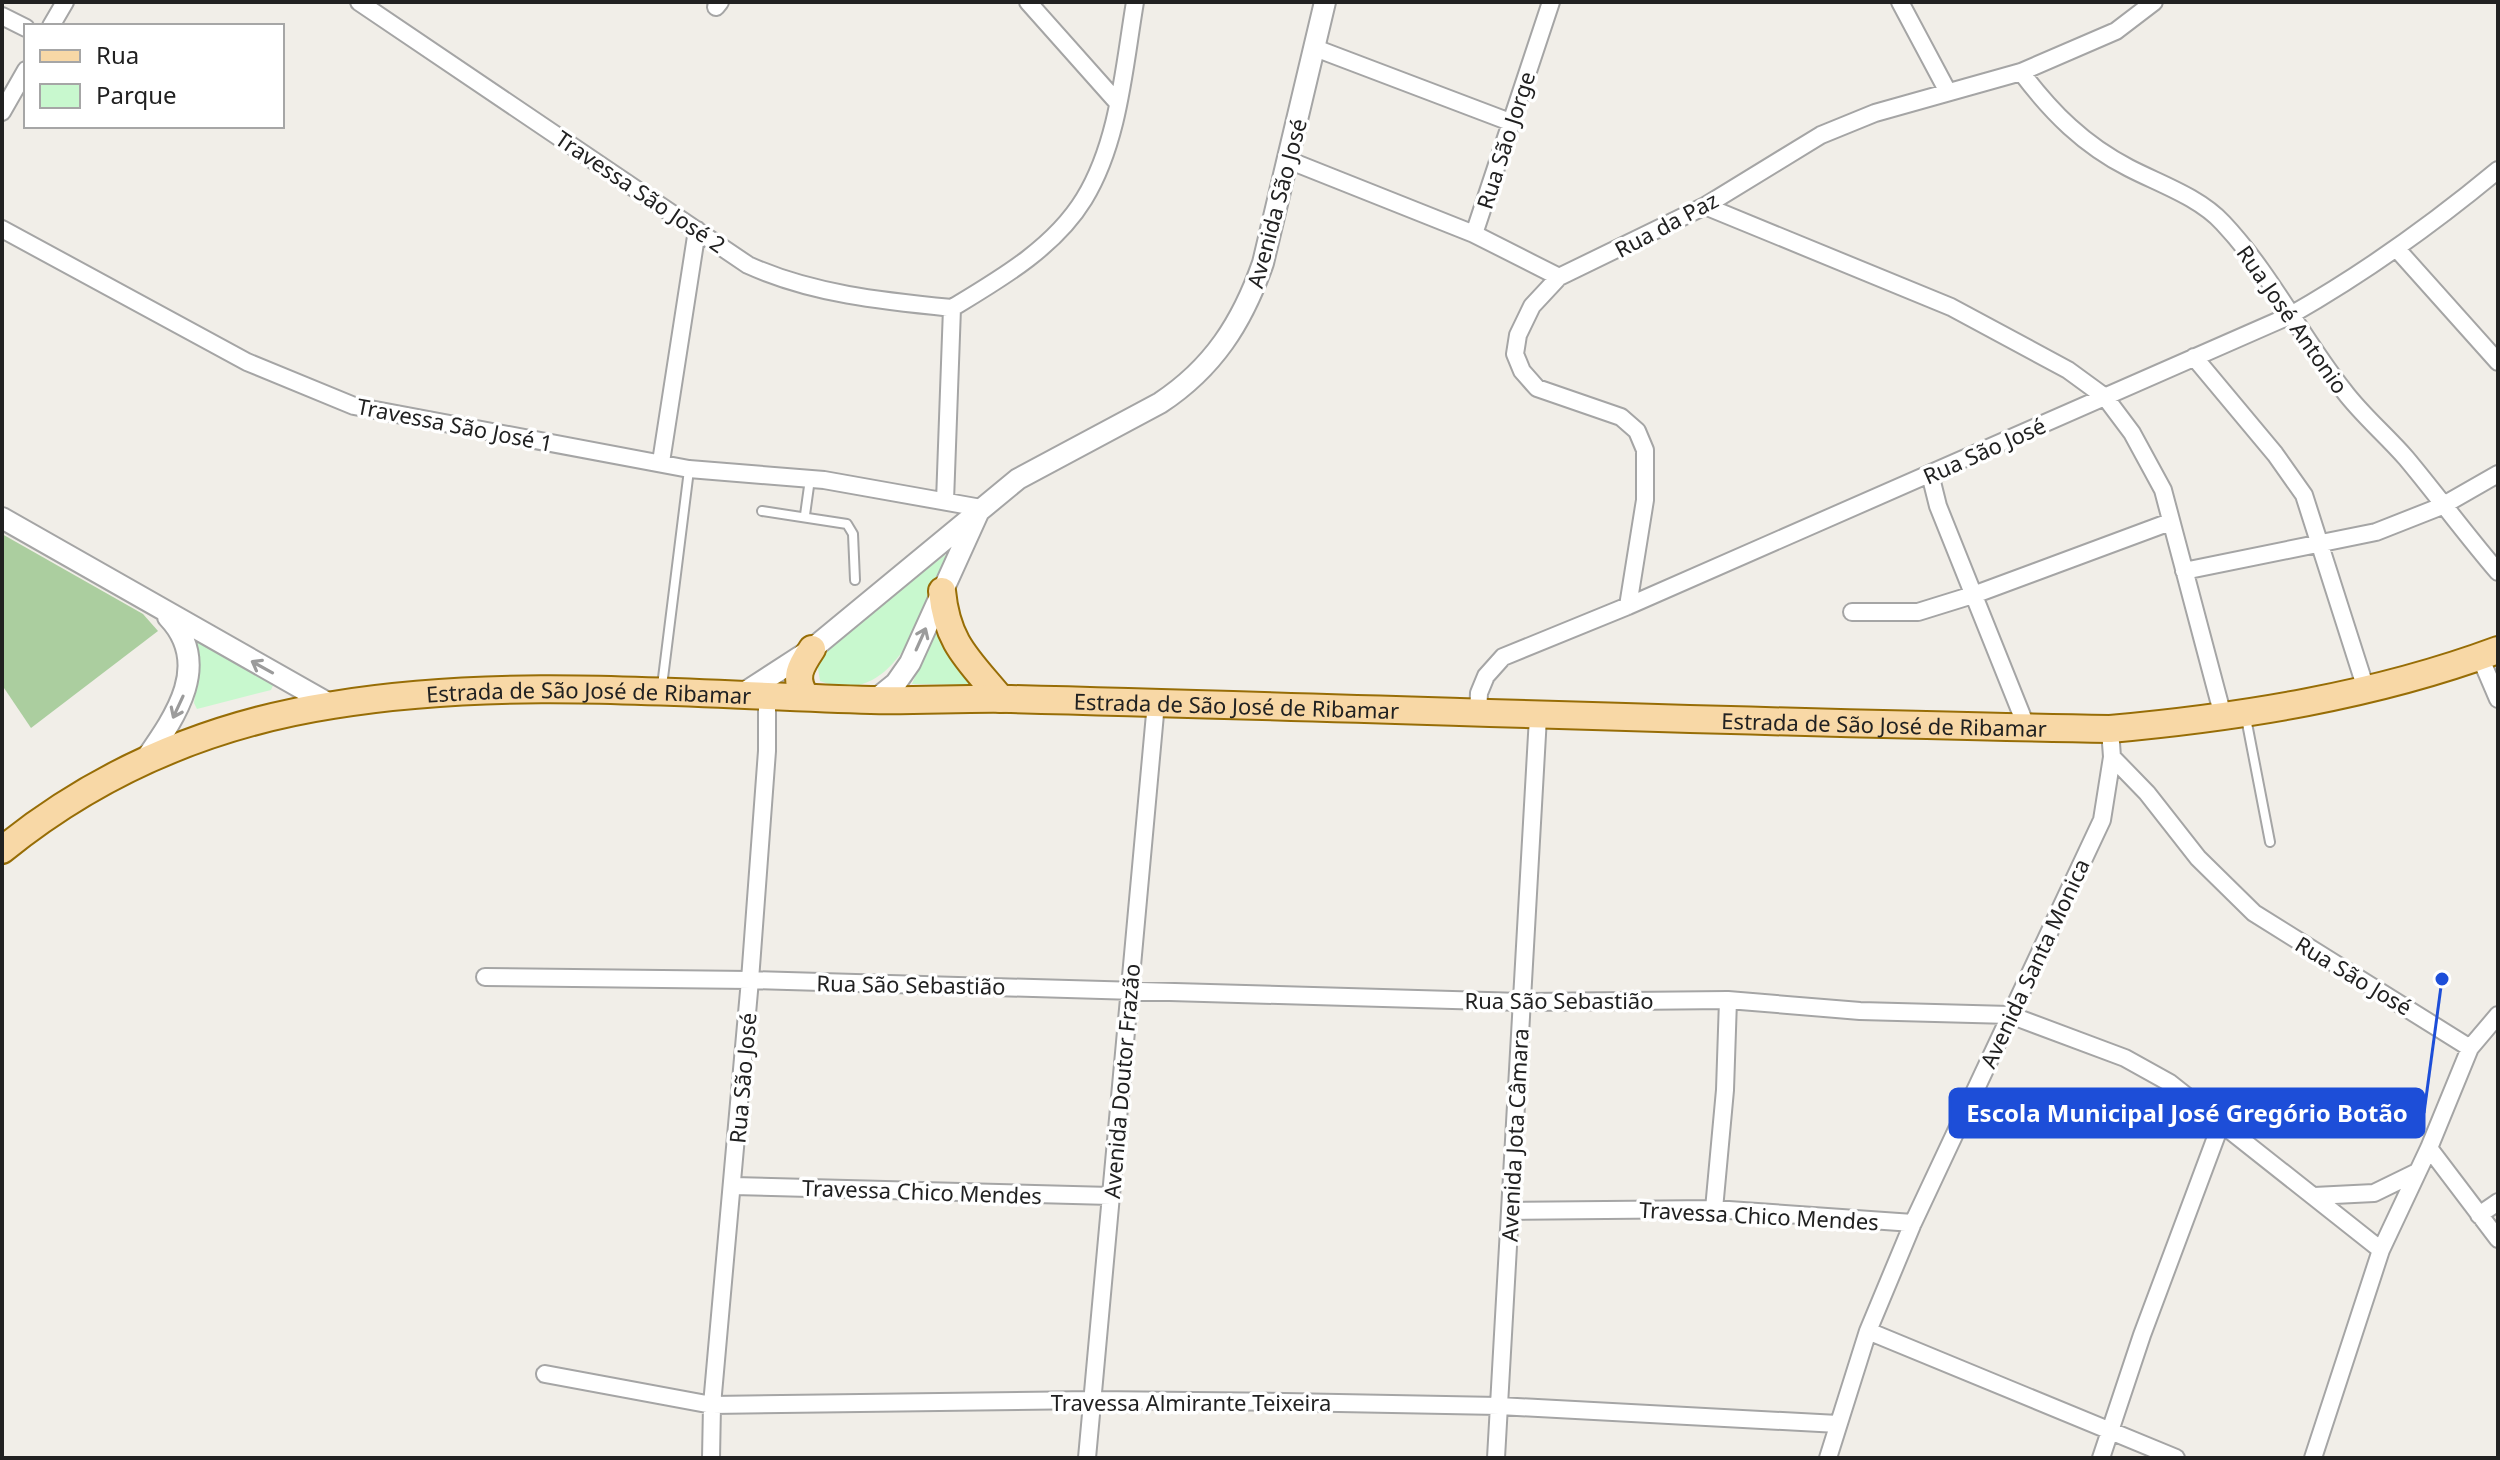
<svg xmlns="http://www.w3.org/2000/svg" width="2500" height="1460" font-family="'Noto Sans',sans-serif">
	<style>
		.forest { fill: #abce9f }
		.park { fill: #c8f8ce }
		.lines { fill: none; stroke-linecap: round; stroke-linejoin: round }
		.service-casing { stroke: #a5a5a5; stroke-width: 12 }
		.minor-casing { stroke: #a5a5a5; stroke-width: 20 }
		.tertiary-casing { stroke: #a5a5a5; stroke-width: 24 }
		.primary-casing { stroke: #976d06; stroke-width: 30 }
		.service { stroke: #fff; stroke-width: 8 }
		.minor { stroke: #fff; stroke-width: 16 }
		.tertiary { stroke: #fff; stroke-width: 20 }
		.primary { stroke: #f8d8a6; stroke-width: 26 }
		.oneway { stroke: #9b9b9b }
		.labels { text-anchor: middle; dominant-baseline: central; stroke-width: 7; stroke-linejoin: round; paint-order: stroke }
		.street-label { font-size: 22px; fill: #212121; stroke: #fff }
		.leader { fill: none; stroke: #1d4ed8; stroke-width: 3 }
		.callout-dot { fill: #1d4ed8; stroke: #fff; stroke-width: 3 }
		.callout { fill: #1d4ed8; stroke: #1d4ed8; stroke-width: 3 }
		.callout-label { font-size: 24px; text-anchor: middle; font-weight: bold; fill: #fff }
	</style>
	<rect width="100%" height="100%" fill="#f1eee8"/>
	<path class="forest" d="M2,534L143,614L158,631L31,728L2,685Z"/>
	<path class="park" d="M949,552C926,604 898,712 820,681L817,662L826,647Z
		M937,625L947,652L977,685L912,684Z
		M184,627L274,683L271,690L197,709L194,703L200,657Z"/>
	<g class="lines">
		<g class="service-casing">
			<path id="service" d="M762,511L847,524L853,534L855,580
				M805,515L810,479
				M662,686L689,470
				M2246,718L2270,842"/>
		</g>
		<g class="minor-casing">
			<path id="minor" d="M359,2L748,265C812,294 882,301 952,308
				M1028,2L1117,102
				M1551,2L1474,234L1559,277
				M1900,2L1948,92
				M716,7L720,2
				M2,16L26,28
				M51,26L65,2
				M1315,48L1510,122
				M2021,72C2052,113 2084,145 2129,168C2160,184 2199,197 2223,223C2271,274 2301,337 2344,391C2362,415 2386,435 2406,458C2437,495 2466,535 2498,572
				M2,112L26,70
				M1288,160L1474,234
				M1705,206L1951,307L2068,370L2105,397L2132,433L2163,490L2223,716
				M2,229L247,362L354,406L689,469L824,480L981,508
				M2396,248L2498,362
				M952,308C1000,279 1054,248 1084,199C1119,142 1124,67 1135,2
				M2194,357L2275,454L2304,495L2366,689
				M661,462L697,230
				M1930,474L1938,506L2027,728
				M945,501L952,308
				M2184,571L2376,532L2442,506L2498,474
				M1628,606L1645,500V450L1637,431L1621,417L1537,388L1522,371L1515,354L1518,335L1532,306L1559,277L1705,206L1821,135L1875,113L2021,72L2116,31L2154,2
				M1852,612H1918L1976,594L2170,522
				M2480,657L2498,699
				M1478,714L1479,693L1486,676L1503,657L1628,606L2289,316C2363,274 2433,224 2498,170
				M2112,757L2147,793L2198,858L2254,913L2470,1048
				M485,977L750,980L1522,1002L1728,1000L1860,1011L2010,1015L2125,1058L2170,1083L2381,1250
				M2429,1148L2498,1239
				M733,1186L1111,1196
				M2314,1196L2374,1193L2415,1173
				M1714,1209L1725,1090L1728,1000
				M1510,1211L1714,1209L1913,1223
				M2479,1215L2498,1202
				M1868,1331L2176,1458
				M545,1374L712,1405L1092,1400L1285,1402L1499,1406L1838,1424
				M711,1458L712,1405L750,980L767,751V697
				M1087,1458L1156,703
				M1496,1458L1538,717
				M1828,1458L1868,1331L1913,1223L2102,820L2112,757L2110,729
				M2101,1458L2142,1335L2222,1121
				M2313,1458L2381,1250L2429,1148L2470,1048L2498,1015"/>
		</g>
		<g class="tertiary-casing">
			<path id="tertiary" d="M2,518L331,705
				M741,695L812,649L1018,479L1160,403C1213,368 1242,323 1263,263L1325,2
				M875,700L896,683L910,663L978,513
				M145,760C175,717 213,664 168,617"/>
		</g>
		<g class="primary-casing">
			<g id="primary">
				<path d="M942,591C947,644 969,660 1001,699"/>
				<path d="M806,697C793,678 800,667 812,649"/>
				<path id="s1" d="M2,850C98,772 211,724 333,705C510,676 693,695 871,700C918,701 965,698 1011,699C1378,708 1744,723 2110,729C2241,717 2374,696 2498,650"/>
			</g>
		</g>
		<use href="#service" class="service"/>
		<use href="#minor" class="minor"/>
		<use href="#tertiary" class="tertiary"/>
		<use href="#primary" class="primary"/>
	</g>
	<defs><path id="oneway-shaft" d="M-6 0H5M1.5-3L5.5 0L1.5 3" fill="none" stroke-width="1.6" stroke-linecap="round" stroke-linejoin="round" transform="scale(2)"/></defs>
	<g class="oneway">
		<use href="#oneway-shaft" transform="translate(921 639) rotate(-66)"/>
		<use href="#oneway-shaft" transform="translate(262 667) rotate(-151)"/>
		<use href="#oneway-shaft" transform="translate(178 707) rotate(115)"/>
	</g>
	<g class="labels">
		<g class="street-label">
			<text transform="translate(1505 140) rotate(-72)">Rua São Jorge</text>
			<text transform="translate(641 191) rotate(34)">Travessa São José 2</text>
			<text transform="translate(1276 203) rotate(-75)">Avenida São José</text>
			<text transform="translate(1666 224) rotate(-28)">Rua da Paz</text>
			<text transform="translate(2293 319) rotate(55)">Rua José Antonio</text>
			<text transform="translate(455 424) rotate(11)">Travessa São José 1</text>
			<text transform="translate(1984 450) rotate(-24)">Rua São José</text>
			<text stroke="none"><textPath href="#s1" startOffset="622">Estrada de São José de Ribamar</textPath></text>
			<text stroke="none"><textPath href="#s1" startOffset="1270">Estrada de São José de Ribamar</textPath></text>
			<text stroke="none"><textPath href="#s1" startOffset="1918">Estrada de São José de Ribamar</textPath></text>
			<text transform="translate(2034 963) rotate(-65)">Avenida Santa Monica</text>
			<text transform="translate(2354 975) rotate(31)">Rua São José</text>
			<text transform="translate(911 984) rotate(1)">Rua São Sebastião</text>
			<text x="1559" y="1000">Rua São Sebastião</text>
			<text transform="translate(742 1078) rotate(-85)">Rua São José</text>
			<text transform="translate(1121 1081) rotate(-85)">Avenida Doutor Frazão</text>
			<text transform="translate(1514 1135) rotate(-87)">Avenida Jota Câmara</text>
			<text transform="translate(922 1191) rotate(2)">Travessa Chico Mendes</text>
			<text transform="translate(1759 1215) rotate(3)">Travessa Chico Mendes</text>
			<text x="1191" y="1402">Travessa Almirante Teixeira</text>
		</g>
	</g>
	<path class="leader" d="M2442 979L2424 1113"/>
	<circle class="callout-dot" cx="2442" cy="979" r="8"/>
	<rect class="callout" x="1950" y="1089" width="474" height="48" rx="8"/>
	<g class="callout-label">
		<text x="2187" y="1122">Escola Municipal José Gregório Botão</text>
	</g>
	<rect width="2500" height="1460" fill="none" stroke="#212121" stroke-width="8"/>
	<rect x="24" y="24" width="260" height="104" fill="#ffffff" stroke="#a6a6a6" stroke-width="2"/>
	<rect x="40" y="50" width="40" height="12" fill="#f8d8a6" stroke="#a6a6a6" stroke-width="2"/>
	<text x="96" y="64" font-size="24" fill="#212121">Rua</text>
	<rect x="40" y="84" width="40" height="24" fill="#c8f8ce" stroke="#a6a6a6" stroke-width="2"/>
	<text x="96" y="104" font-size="24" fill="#212121">Parque</text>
</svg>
